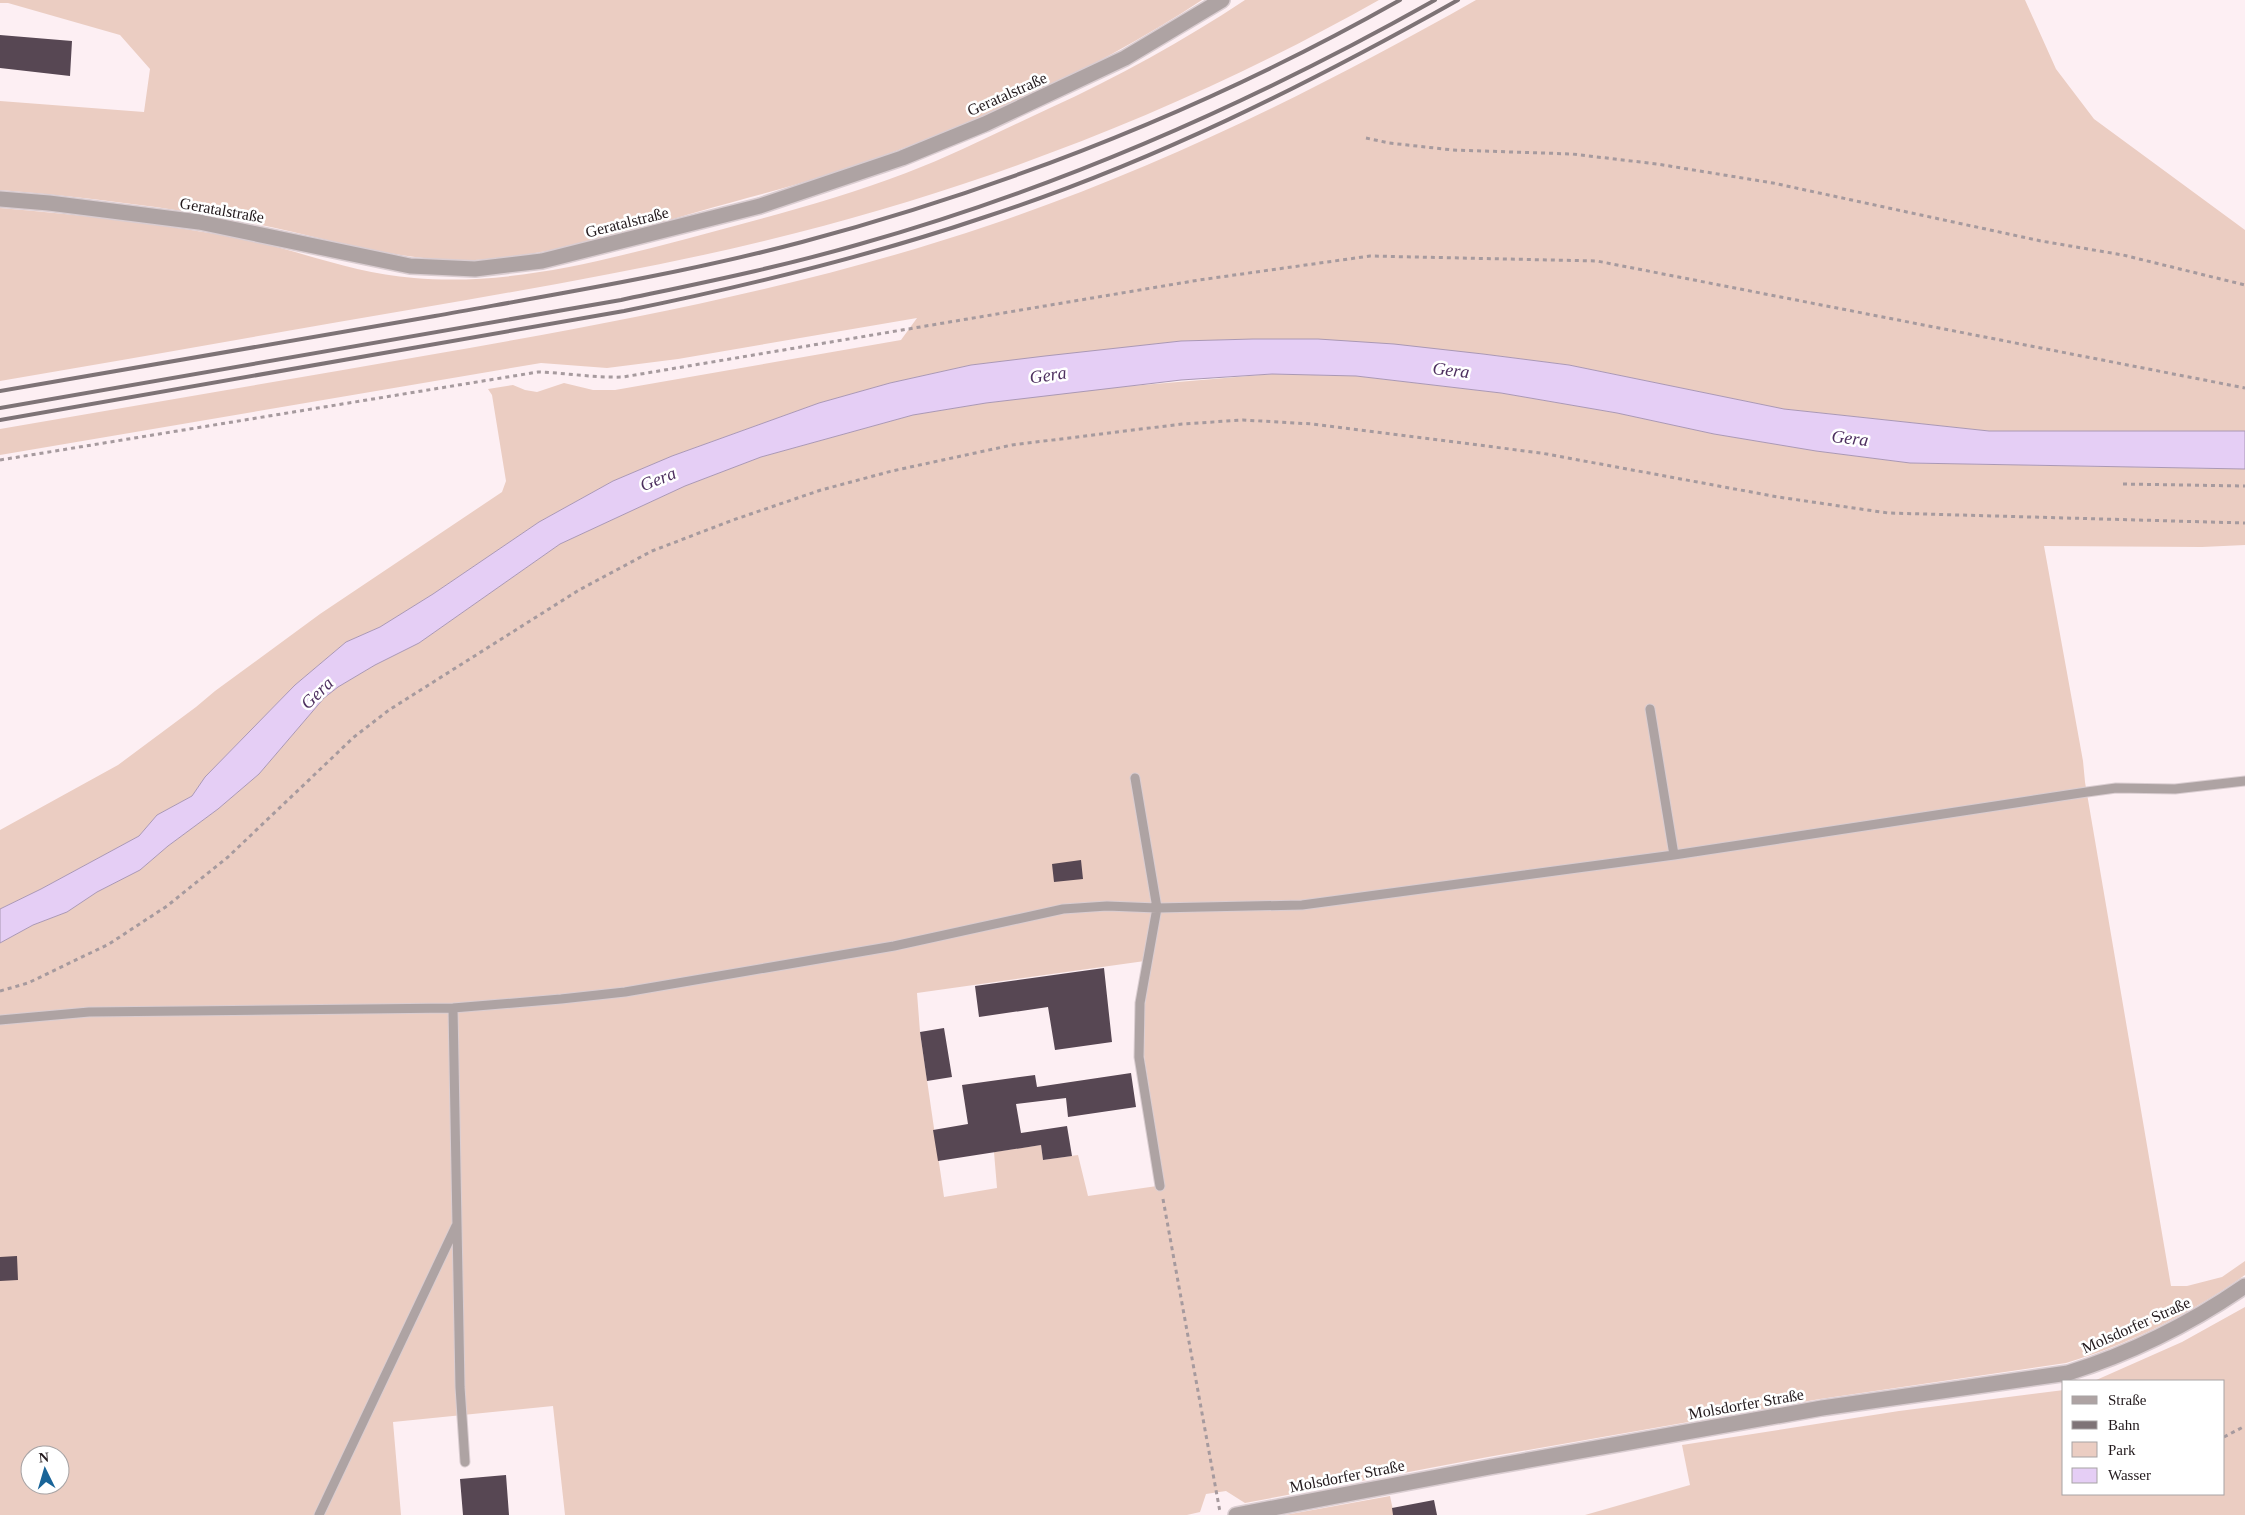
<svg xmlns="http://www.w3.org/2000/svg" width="2245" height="1515" font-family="'Times New Roman',serif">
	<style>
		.green { fill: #ebcdc2; fill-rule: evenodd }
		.water { fill: #e5cef5; stroke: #aa98b4 }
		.building { fill: #574753 }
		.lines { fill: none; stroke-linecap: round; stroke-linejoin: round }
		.service-casing { stroke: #dacdd1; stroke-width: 11 }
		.minor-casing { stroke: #dacdd1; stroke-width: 18 }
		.tertiary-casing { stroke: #dacdd1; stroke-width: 18 }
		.path { stroke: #a69a9e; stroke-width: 3; stroke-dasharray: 4 4; stroke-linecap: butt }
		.service { stroke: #aea3a3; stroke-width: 9 }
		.minor { stroke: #aea3a3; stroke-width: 15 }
		.tertiary { stroke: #aea3a3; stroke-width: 15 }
		.rail { stroke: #7e7376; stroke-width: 4 }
		.labels { text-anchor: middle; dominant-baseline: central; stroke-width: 5; stroke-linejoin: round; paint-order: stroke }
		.street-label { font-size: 16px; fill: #22191c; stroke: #fff }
		.water-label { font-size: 18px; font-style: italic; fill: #4d2f5f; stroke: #fff }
	</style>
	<rect width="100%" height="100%" fill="#fdeff3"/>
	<path class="green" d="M0,0H1202C1092,73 956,132 831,174C787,188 741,199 697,212C629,232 545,257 475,260C398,263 325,237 251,223C168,207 84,197 0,190V101L144,112L150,69L120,35L8,3H0Z
		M1245,0H1379C1197,103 999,181 796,233C672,265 546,286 420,308C280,332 140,357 0,381V208C83,215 166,224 248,240C303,252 357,274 414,278C507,286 597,262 686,239C760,219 835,200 906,173C956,154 1002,130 1050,108C1118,77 1183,41 1245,0Z
		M1476,0H2025L2056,69L2094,119L2245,230V431H1989L1784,409L1569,365L1483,354L1253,339L1181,341L971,365L890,383L819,403L672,456L613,481L539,522L433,594L380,627L346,642L295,685L205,777L192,796L157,815L139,836L41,889L0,909V830L118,765L196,707L215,691L320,614L502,492L506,481L492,395L488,389L513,385L525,390L537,392L564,383L593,390H615L901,340L917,318L678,359L607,368L541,363L0,455V429C143,404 286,380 429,355C619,322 807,287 990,225C1161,167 1319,89 1476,0Z
		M1272,374L1356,376L1501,393L1617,413L1714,434L1816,451L1910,463L2245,469V545L2202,547L2044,546L2083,761L2085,782L2171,1286H2187L2222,1277L2245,1261V1275C2190,1314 2130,1344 2066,1363L1820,1399L1488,1457L1245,1503L1226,1491L1206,1494L1200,1512L1187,1515H565L553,1406L393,1422L401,1515H0V943L33,925L67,912L97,892L140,870L168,846L218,809L259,774L324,698L338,687L375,665L419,643L560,544L685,486L761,457L913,415L986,403L1084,390ZM1152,960L1145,1004L1144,1055L1164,1185L1088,1196L1078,1155L1043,1160L1041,1145L994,1152L997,1188L944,1197L920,1032L917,993ZM30,1455H60V1485H30Z
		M2245,1307V1515H1585L1690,1485L1682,1445L1899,1411L2064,1390V1494H2224V1381H2094L2182,1342Z
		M1390,1496L1394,1515H1285Z"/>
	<path class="water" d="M1253,339H1318L1394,344L1483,354L1569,365L1784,409L1989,431H2245V469L1910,463L1816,451L1714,434L1617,413L1501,393L1356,376L1272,374L1181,380L986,403L913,415L761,457L685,486L560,544L419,643L375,665L338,687L324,698L259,774L218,809L168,846L140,870L97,892L67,912L33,925L0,943V909L41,889L139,836L157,815L192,796L205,777L295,685L346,642L380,627L433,594L539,522L613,481L672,456L819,403L890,383L971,365L1045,356L1181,341Z"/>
	<path class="building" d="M0,35L72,41L70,76L0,68Z
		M1081,860L1083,879L1054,882L1052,864Z
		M1104,968L1112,1042L1055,1050L1048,1007L979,1017L975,986Z
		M944,1028L952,1077L927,1081L920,1032Z
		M1131,1073L1136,1107L1068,1117L1066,1098L1016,1104L1021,1133L1067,1126L1072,1156L1043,1160L1041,1145L938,1161L933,1130L968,1124L962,1085L1035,1075L1037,1087Z
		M17,1256L18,1280L0,1281V1257Z
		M506,1475L509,1515H463L460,1479Z
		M1434,1500L1437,1515H1393L1392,1508Z"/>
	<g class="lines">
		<g class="service-casing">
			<path id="service" d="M1650,709L1674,855
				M1135,778L1157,908L1140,1003L1139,1057L1160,1186
				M453,1008L460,1387L465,1462
				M0,1020L89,1012L453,1008L561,999L625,992L894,946L1063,909L1107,906L1157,908L1302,905L1674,855L2087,792L2116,788L2175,789L2245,781
				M319,1515L456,1226"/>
		</g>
		<g class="minor-casing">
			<path id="minor" d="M1236,1515L1490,1467L1822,1408L2068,1373C2132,1353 2190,1324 2245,1286"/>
		</g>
		<g class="tertiary-casing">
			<path id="tertiary" d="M0,199L49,203L199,222L410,266L475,269L542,261L760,206L902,158L985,124L1125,58L1222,0"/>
		</g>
		<path class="path" d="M1366,138L1389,143L1453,150L1572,154L1657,164L1773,183L2041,241L2123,255L2245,285
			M0,460L538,372C567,373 595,378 623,377L1199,280L1370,256L1597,261L2245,388
			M2123,484L2245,486
			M0,991L28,983L109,944L167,906L228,857L354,737L389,710L579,590L652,551L733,520L821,490L892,471L1012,445L1182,424L1243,420L1313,424L1541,453L1778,497L1888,513L2245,523
			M1163,1199L1220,1512
			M2224,1437L2245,1426"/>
		<use href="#service" class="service"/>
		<use href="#minor" class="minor"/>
		<use href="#tertiary" class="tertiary"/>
		<path class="rail" d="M0,391C145,366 290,341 435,316C557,294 681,274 802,242C1011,186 1211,107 1400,0
			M0,408L621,300C701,283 781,267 860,244C1062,187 1252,103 1435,0
			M0,420L624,311C747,286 867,257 985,217C1151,163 1307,85 1458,0"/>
	</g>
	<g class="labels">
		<g class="street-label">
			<text transform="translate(1007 94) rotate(-24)">Geratalstraße</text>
			<text transform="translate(222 210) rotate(10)">Geratalstraße</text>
			<text transform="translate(627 222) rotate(-14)">Geratalstraße</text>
			<text transform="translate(2136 1325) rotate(-24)">Molsdorfer Straße</text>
			<text transform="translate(1746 1404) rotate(-10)">Molsdorfer Straße</text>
			<text transform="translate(1347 1476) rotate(-11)">Molsdorfer Straße</text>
		</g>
		<g class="water-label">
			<text transform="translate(1451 370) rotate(7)">Gera</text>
			<text transform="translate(1048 375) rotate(-8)">Gera</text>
			<text transform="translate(1850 438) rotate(7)">Gera</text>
			<text transform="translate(658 479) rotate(-22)">Gera</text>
			<text transform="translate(317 693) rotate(-44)">Gera</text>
		</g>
	</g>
	<rect x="2062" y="1380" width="162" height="115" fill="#ffffff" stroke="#a7a3a4"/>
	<rect x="2072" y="1396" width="25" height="8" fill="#aea3a3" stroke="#a7a3a4"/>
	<text x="2108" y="1405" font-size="15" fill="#22191c">Straße</text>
	<rect x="2072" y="1421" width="25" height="8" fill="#7e7376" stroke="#a7a3a4"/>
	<text x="2108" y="1430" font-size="15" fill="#22191c">Bahn</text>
	<rect x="2072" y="1442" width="25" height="15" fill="#ebcdc2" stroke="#a7a3a4"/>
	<text x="2108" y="1455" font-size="15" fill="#22191c">Park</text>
	<rect x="2072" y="1468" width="25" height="15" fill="#e5cef5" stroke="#a7a3a4"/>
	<text x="2108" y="1480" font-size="15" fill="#22191c">Wasser</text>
	<g transform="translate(45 1470) rotate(355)"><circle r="24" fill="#ffffff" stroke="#a7a3a4"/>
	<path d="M0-4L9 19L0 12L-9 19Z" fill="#196498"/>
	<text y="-8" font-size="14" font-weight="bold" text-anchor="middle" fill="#22191c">N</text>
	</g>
</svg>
